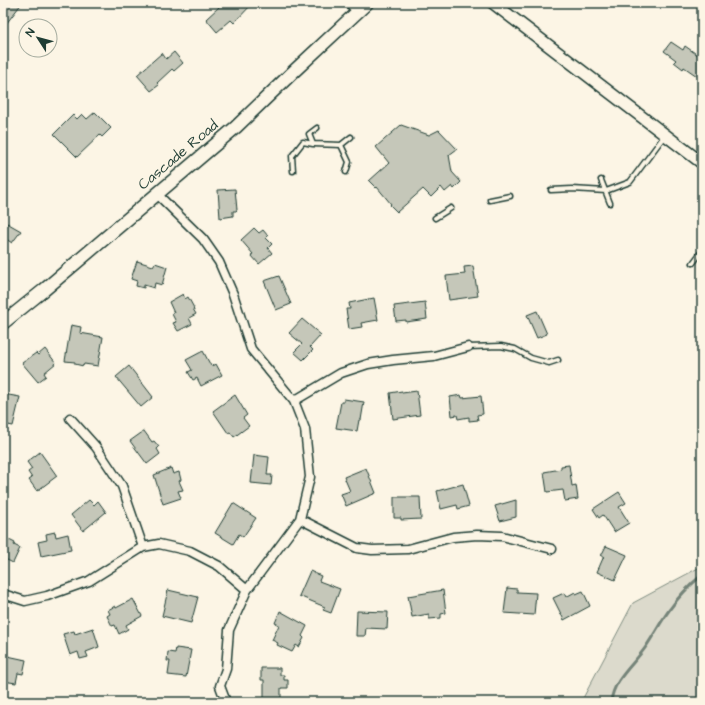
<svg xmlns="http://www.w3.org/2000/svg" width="705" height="705" font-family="'Architects Daughter',sans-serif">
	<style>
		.green { fill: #dcdacc; stroke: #7e8c80 }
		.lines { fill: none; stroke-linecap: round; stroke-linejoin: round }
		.stream { stroke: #758479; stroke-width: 3 }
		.building { fill: #c5c7b9; stroke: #1f3d34 }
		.service-casing { stroke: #1f3d34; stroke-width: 7 }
		.minor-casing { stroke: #1f3d34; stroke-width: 11 }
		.tertiary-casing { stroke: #1f3d34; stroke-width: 14 }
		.secondary-casing { stroke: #1f3d34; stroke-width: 15 }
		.service { stroke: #fcf5e5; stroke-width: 4 }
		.minor { stroke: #fcf5e5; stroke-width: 8 }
		.tertiary { stroke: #fcf5e5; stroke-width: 11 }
		.secondary { stroke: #fcf5e5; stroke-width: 12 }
		.labels { text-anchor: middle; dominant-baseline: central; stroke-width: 3; stroke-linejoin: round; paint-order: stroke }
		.street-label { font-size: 15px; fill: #1f3d34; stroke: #fcf5e5 }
	</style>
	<rect width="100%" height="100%" fill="#fcf5e5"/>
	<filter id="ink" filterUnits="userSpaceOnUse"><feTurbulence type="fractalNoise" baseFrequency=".025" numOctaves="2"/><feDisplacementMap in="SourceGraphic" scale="8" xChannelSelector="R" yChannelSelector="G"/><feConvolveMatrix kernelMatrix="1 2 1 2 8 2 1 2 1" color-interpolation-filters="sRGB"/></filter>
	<g filter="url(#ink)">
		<path class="green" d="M702,566V702H581L633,603Z"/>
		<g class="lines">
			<path class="stream" d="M611,702C613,680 633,665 645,648C654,635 661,621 670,609C679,596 690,585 702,575"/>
		</g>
		<path class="building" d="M3,3H22L3,28Z
			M215,3H253L234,23L231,20L217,32L206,19L219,7Z
			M671,42L683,50L685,46L702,58V69L697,76L684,67L683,69L674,62L676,60L664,51Z
			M174,52L183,63L174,71L172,69L157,83L159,85L151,91L137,75L162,53L166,59Z
			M95,112L111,128L102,137L100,135L77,157L54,134L73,115L77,119L82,114L87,119Z
			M401,125L429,135L439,130L457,149L449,155L452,172L461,182L454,189L452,186L445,192L441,187L431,197L423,189L397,212L390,205L391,204L377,187L376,188L369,181L389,163L376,147Z
			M235,189L237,210L236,211H233V216L220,218L218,190Z
			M7,223L21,231L12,243L3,237V228Z
			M254,228L259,233L263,230L268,236L266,238L272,244L268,248L272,253L259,264L251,255L253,254L241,240Z
			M137,261L153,266L155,263L167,267L162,285L155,283L154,288L144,285V288L136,286L137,281L131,279Z
			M473,266L478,296L449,300L446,276L465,274L464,267Z
			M279,276L291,304L276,310L264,281Z
			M183,294L185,299L188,297L194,308L193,309L196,314L189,318L192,324L178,331L173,323L176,322L172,314L174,313L169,302Z
			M374,298L378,320L361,323L362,327L349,329L346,309H350L349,303Z
			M425,302L427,319L406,322V320L396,321L394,306Z
			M537,311L547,334L537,338L527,315Z
			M302,319L321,335L310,347L313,350L303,360L294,352L302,344L289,333Z
			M71,325L81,327L80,333L103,337L98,366L84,364L83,366L75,364V362L65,361Z
			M45,349L56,363L44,373L46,376L38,382L22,363L36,353L38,355Z
			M203,351L211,366L216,364L222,375L201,386L197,378L193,380L188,372L192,370L186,360Z
			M129,366L153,397L141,407L116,377Z
			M402,391V393L417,391L420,415L393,419L390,393Z
			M3,394L20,397L13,426L3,424Z
			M235,395L247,415L243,418L249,426L234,437L230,432L228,433L213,411Z
			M461,395L462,398L481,396L483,414L477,415L478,420L469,421V417L458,419L457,415L452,416L450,397Z
			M344,399L364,402L361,420H359L357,431L336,428L341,402H344Z
			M144,431L152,442L154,441L159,447L157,449L160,454L147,464L130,441Z
			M40,452L57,476L37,491L29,480L32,478L28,472L32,469L27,462Z
			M254,455L269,457L267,475H272L271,485L251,483Z
			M569,465L572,486L576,485L578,499L565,501L563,490L547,492L544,472L561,469V466Z
			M171,468L173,474L179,472L181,480L179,481L183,490L178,491L181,498L163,504L154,475Z
			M366,468L376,493L346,506L341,494L350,491L344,477Z
			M463,484L469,506L458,509L457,505L441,509L437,491Z
			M619,492L626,503L619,507L629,523L614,532L603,515L599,518L593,509Z
			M394,497H420L421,519L401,520V518H394Z
			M89,500L94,505L98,501L106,512L83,531L71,515Z
			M516,500V517L500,521L495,506Z
			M233,503L256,518L243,537L239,534L233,544L215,533Z
			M55,532L56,537L68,534L71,550L41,556L38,542L47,540L46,534Z
			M7,539L15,543L14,545L20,548L13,563L3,558V540L6,541Z
			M606,546L627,555L615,580L597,572L604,556H601Z
			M310,571L321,576L319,581L340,589L331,613L323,610L325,607L299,596Z
			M507,588L517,589V592L536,593L534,615L504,613Z
			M168,590L198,597L191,623L162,616Z
			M443,590L446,613L441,614V618L429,619V614L412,617L408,596Z
			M583,591L590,606L564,620L553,598L564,593L566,597L575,592L576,594Z
			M133,599L142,616L126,625L128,629L119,634L115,625L112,626L107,616L110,614L108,610L115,606L116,608Z
			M280,611L307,626L302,636L304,638L299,647L296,645L292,652L277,645L278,643L272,640L279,625L275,623Z
			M357,611L388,612L387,629L366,628L365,636H356Z
			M93,628L99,647L86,652L88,657L80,659L78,652L70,655L63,634L74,631L75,634Z
			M176,648L191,650L186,677L168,675L170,661H167L168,652L175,653Z
			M3,655L26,660L23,674L18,673L16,683L3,681Z
			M261,668H280V675H284V680H288V688H281V700H264V680H261Z"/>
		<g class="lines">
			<g class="service-casing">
				<path id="service" d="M313,144L309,134L317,128
					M341,145L349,162L346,172
					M293,171L292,156L303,142L313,144L341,145L351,137
					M601,180L610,203
					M551,190L572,189L606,191L630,182L665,135
					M490,200L510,196
					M435,218L451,208
					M693,263L702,251
					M468,347L501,346L515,349L531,358L549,363L558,360"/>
			</g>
			<g class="minor-casing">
				<path id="minor" d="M349,3L358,12
					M157,194L203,239L219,262L233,294L251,349L294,401L305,429L310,477L300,519L247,590L229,630L226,669L220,686L226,702
					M294,401L341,373L368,364L393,360L434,356L468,347
					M70,418L96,447L122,486L143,547
					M300,519L357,548L372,550L408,549L453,537L477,535L502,536L552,549
					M3,594L25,601L47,596L89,581L143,547L159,544L190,551L219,566L247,590"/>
			</g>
			<g class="tertiary-casing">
				<path id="tertiary" d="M493,3L702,163"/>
			</g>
			<g class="secondary-casing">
				<path id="secondary" d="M3,323L44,290L236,127L292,73L367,3"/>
			</g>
			<use href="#service" class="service"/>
			<use href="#minor" class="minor"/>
			<use href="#tertiary" class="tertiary"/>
			<use href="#secondary" class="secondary"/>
		</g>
	</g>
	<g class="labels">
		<g class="street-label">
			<text transform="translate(178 155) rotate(-40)">Cascade Road</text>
		</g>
	</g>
	<rect width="705" height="705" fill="none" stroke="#fcf5e5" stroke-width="16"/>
	<rect x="8" y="8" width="689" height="689" fill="none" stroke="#1f3d34" stroke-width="1.5" filter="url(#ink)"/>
	<g transform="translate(38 38) rotate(306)"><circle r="19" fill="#fcf5e5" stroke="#a4ab9e"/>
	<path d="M0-3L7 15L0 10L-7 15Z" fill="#1f3d34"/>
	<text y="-6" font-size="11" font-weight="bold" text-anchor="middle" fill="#1f3d34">N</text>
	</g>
</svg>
